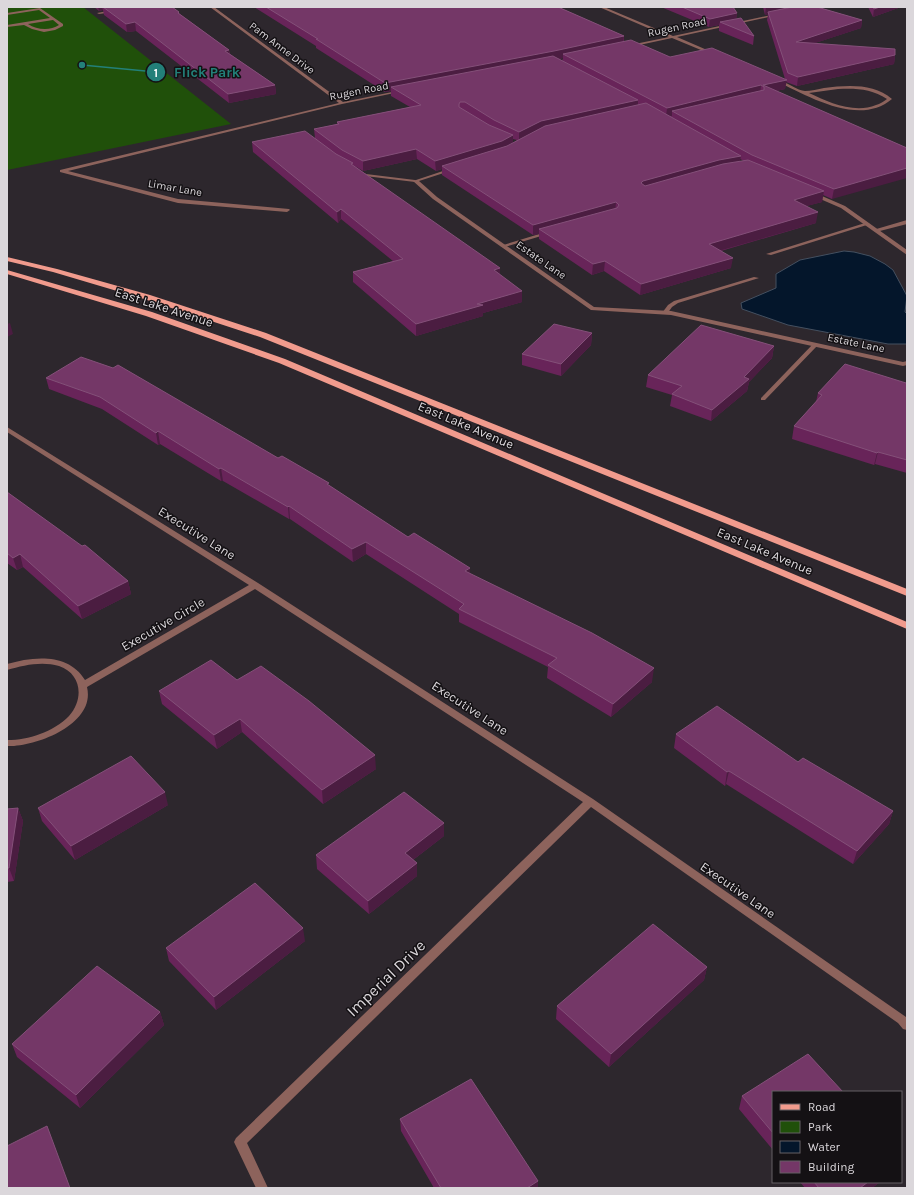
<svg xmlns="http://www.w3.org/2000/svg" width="914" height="1195" font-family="Karla,sans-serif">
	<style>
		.green { fill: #20500a }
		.water { fill: #04162b; stroke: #445060 }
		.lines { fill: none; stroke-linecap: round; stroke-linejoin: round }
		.service { fill: #8d635c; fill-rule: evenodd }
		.minor { fill: #8d635c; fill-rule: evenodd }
		.primary { fill: #f19b8d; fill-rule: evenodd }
		.wall { fill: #682459; fill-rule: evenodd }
		.shaded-wall { fill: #4b1d41 }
		.building { fill: #743767; stroke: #845079 }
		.labels { text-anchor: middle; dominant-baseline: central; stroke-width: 3; stroke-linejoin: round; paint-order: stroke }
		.far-street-label { font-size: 11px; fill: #dbd7db; stroke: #141114 }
		.street-label { font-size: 13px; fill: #dbd7db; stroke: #141114 }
		.near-street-label { font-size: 16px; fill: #dbd7db; stroke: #141114 }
		.leader { fill: none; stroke: #238079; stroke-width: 1.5 }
		.callout-dot { fill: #238079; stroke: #141114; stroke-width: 1.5 }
		.mark-label { font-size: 12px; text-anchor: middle; font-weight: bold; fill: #fff }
		.callout-label { font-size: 14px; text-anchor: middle; font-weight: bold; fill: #238079; stroke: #141114; stroke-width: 3; stroke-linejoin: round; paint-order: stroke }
	</style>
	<rect width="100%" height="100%" fill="#2d272d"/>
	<path class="green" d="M7,7H83L231,124L7,170Z"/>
	<path class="water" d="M844,251L854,252L870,256L885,264L893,270L907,296L905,312L907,314V344H888L788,325L742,309L741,303L776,288V274L800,260Z"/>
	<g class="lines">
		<path class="service" d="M40,8L63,24V26L55,30L44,32L32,29L24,25L7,27V25L50,18L39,10L7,15V13ZM53,20L59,25C50,31 37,30 28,24Z
			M355,170H359L366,174L415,180L417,181L415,182L365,176L355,172Z
			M907,220V224L876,232L873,230Z
			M865,223L870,224L771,255L766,254Z
			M546,232L551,233L505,247L500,246Z
			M754,277L759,278L678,303L672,307L667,314H663L662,313L668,305L674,301Z
			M815,343L817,344V346L765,400H761V398L813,344Z"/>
		<path class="minor" d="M210,7H214L343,102L402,90L404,91L342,104L68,171L178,199L289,209L290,210L287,212L178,203L60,172V170L339,103Z
			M599,7H604L673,36L776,14L778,15L677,37L714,53L713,55L672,38L630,47V45L669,37Z
			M113,10L114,12L99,14L97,13Z
			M777,79C785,81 798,91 805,91C811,91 818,89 824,88C847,85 874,83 892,99C859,127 808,96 776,81L775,80ZM838,89C856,88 872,89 887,99C884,101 880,104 876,105C854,114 828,102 809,93Z
			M449,169L453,170L419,181L437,197L594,307L671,311L903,362L907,361V365L903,366L671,315L591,310L433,199L413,181Z
			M811,193H815L845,206L907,250V255L841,208L811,195Z
			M7,427L258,583L593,799L906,1017L907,1030L903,1029L898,1023L591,807L247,1143L268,1188H256L234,1142L236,1138L583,802L255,589L87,687C96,724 36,747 7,746V740C19,740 29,738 40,734C51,730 61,724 69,716C84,699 82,674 59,666C42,661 24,665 7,670V664C34,656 69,653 85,680L249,585L7,432Z"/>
		<path class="primary" d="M7,257L57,269L150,295L266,333L907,589V596L260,337L144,299L53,272L7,261Z
			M7,270L152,312L285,359L907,622V629L279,363L146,316L7,274Z"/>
	</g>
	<path class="wall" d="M94,7H172L180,14L229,50L230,54L275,85L276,94L229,103L136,31L127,32L104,15L103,10L99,11Z
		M254,7H558L624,36V41L670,57L785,79L767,20L768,15H765L763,7H817L862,20L861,28L815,43L895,55L894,64L797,86L786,82L785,89L776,91L907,148L832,199L823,195L822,202L806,206L816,223L721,251L731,268L640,295L604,271L592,275L539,239V234L533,235L442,175V169L436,171L417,159L363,171L355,166L500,275L522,302L483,313V316L416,336L353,282V272L393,261L341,219L338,223L253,152L252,142L315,138L314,129L337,124V122L410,107L391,96V91L385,92L316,48V46ZM563,58L562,61L558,59ZM513,139L517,140L513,143ZM740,159L744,161L740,162Z
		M661,7H733L737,13L736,19L754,36L753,45L719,31V25L709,27Z
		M868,7H901L873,17Z
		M592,333L591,345L561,376L522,365V354Z
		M774,346L772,358L749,382L747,391L711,421L670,406L672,395L646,387L648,375Z
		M46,378L278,458L330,486L408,537L652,682L611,717L547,678L548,667L459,622V614L366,554L353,562L290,519H289L223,481H221L160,444L158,445L102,409L49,389Z
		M907,381V473L875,464L874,465L792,439L794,426L816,402L818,393L906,383Z
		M7,492L128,581L131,594L82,619L23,567L17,570L7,563Z
		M237,680L376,769L323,804L242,732L217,749L162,704L159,691Z
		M676,734L798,762L893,811L889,824L853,864L726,784L725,786L674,748Z
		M168,805L75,860L42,821L38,808Z
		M18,808L23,821L14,881L7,882V809Z
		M444,836L413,860L417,863V876L369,914L317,869L316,855Z
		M305,941L216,1010L169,961L166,948Z
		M707,967L704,980L609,1067L556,1019L557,1006Z
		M160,1012L164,1025L80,1108L17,1057L12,1044Z
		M773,1092V1150L739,1109L742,1096Z
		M400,1119L538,1188H434L401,1131Z
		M800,1182H880L872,1188H805Z"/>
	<path class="shaded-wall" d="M98,7H102L103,10L99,11Z
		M766,7H794L768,12V15H765Z
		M880,7H901L873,17L874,9Z
		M737,13L736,21L720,22L719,25L709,27L710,19Z
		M862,20L861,28L794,50L796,42Z
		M135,22L136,31L127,32L126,24Z
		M624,36L623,45L563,54V58L397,90L391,87V91L385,92V83Z
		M229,50L230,59L225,51Z
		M895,55L894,64L797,86L798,77Z
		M787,80L785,89L763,94L764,87L763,85Z
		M275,85L276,94L229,103L228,94Z
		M761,85L760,95L672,111V116L666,117L667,108Z
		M638,100V109L519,142V132L541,121Z
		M513,135V145L442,166V169L436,171L435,161Z
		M416,149L417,159L363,171V161Z
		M741,156L739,166L642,192L641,183L643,181L719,160Z
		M907,168V178L832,199L834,189Z
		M824,191L822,202L792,210L794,200Z
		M616,202L615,213L539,229V234L533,235V225Z
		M341,209V219L338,223L337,212Z
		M818,212L816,223L708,254L709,244Z
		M733,258L731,268L640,295L641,284Z
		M605,261L604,271L592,275L593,264Z
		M500,268V279L494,270Z
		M522,291V302L483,313V316L416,336V324L477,304Z
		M10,323L13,334L7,337V324Z
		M592,333L591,345L561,376V364Z
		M774,346L772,358L749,382L747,391L711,421L712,410Z
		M158,431L160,444L158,445L156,433Z
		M878,452L875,464L874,465L877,453Z
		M221,468L223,481H221L219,469Z
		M289,506L290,519H289L288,507Z
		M366,542V554L353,562L352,549Z
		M20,554L23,567L17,570L13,558Z
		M470,568V581L465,571Z
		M128,581L131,594L82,619L78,606Z
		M654,668L652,682L611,717L613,704Z
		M240,719L242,732L217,749L214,735Z
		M375,755L376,769L323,804L322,790Z
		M729,771L726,784L725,786L727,772Z
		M165,792L168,805L75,860L71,846Z
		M18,808L23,821L14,881L9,868Z
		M893,811L889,824L853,864L857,851Z
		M444,823V836L405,866V853Z
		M417,863V876L369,914L368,901Z
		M303,928L305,941L216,1010L214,997Z
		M707,967L704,980L609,1067L611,1054Z
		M160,1012L164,1025L80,1108L76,1095Z
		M538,1181V1188H527Z
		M868,1182H880L872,1188H860Z"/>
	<path class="building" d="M103,7H172L179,12L178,13L229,50L225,51L275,85L228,94L135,22L126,24Z
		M266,7H558L624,36L554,51L385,83L316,39H318Z
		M682,7H733L737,13L710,19Z
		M792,7H817L862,20L796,42L895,49V55L798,77L788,73L768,12Z
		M873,7H880L874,9Z
		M741,18L754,36L720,22Z
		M631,40L670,57L712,48L787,80L763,85L907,148V168L834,189L752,155L672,111L764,90V87L761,85L667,108L563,54Z
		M553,56L638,100L541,121L519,132L494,120L465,102H460L459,104V107L489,125L513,135L502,141L435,161L416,149L363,161L342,150L314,129L339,124L337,122L421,105L391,87Z
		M646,103L741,156L719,160L643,181L641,183L645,186L723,164L748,160L824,191L794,200L818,212L709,244L733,258L641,284L605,261L593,264L539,229L617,208L619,205L616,202L533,225L442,166L507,146L545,126Z
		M305,131L336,154L353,163L351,164L500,268L494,270L522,291L477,304L483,305L416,324L353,272L403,259L341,209L337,212L252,142Z
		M554,324L592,333L561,364L522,354Z
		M701,325L774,346L744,377L749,379L712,410L672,394L682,386L648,375Z
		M81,357L113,368L118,365L278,458L282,456L329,483L327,484L408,537L414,533L470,568L465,571L592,633L654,668L613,704L548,665L557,658L459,609L464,604L366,542L352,549L289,506L288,507L221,468L219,469L158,431L156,433L100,397L46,378Z
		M845,364L906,383L907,381V460L878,452L877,453L794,426L822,395L818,393Z
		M7,492L82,546L85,545L128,581L78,606L20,554L13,558L7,553V505L8,504H7Z
		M211,660L237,680L261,666L309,701L375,755L322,790L240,719L214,735L159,691Z
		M717,706L798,762L803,758L893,811L857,851L729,771L727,772L676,734Z
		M131,756L165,792L71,846L38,808Z
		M404,792L444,823L405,853L417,863L368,901L316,855Z
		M18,808L9,868H7V809Z
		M255,883L303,928L214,997L166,948Z
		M653,924L707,967L611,1054L557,1006Z
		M97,966L160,1012L76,1095L12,1044Z
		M808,1054L843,1092H773V1133L742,1096Z
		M471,1079L538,1181L527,1188H441L400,1119Z
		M47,1126L70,1188H7V1146Z
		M814,1182H868L860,1188H819Z"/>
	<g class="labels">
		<g class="far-street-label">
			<text transform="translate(677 27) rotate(-12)">Rugen Road</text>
			<text transform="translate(282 48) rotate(37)">Pam Anne Drive</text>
			<text transform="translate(359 91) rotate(-11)">Rugen Road</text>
			<text transform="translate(175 188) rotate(10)">Limar Lane</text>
			<text transform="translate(541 260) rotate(35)">Estate Lane</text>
			<text transform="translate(856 343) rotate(12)">Estate Lane</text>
		</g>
		<g class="street-label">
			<text transform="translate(164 307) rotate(18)">East Lake Avenue</text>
			<text transform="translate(466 425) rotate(23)">East Lake Avenue</text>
			<text transform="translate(197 533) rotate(32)">Executive Lane</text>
			<text transform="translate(765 551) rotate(23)">East Lake Avenue</text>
			<text transform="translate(163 624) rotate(-30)">Executive Circle</text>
			<text transform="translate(470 708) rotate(33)">Executive Lane</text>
			<text transform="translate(738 890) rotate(35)">Executive Lane</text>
		</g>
		<g class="near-street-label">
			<text transform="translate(386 978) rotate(-44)">Imperial Drive</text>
		</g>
	</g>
	<path class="leader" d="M82 65L156 72"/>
	<g class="callout-dot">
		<circle cx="82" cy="65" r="4"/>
		<circle cx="156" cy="72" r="10"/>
	</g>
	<g class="mark-label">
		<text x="156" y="77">1</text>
	</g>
	<g class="callout-label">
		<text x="207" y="77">Flick Park</text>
	</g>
	<rect width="914" height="1195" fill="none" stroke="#dbd7db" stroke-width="16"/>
	<rect x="772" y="1091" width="130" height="92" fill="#141114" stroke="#646064"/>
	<rect x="780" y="1104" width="20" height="6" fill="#f19b8d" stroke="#646064"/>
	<text x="808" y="1111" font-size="12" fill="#dbd7db">Road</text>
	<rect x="780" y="1121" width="20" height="12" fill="#20500a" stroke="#646064"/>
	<text x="808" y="1131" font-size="12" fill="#dbd7db">Park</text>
	<rect x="780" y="1141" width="20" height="12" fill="#04162b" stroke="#646064"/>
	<text x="808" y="1151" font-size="12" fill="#dbd7db">Water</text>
	<rect x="780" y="1161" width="20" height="12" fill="#743767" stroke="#646064"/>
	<text x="808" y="1171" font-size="12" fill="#dbd7db">Building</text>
</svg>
